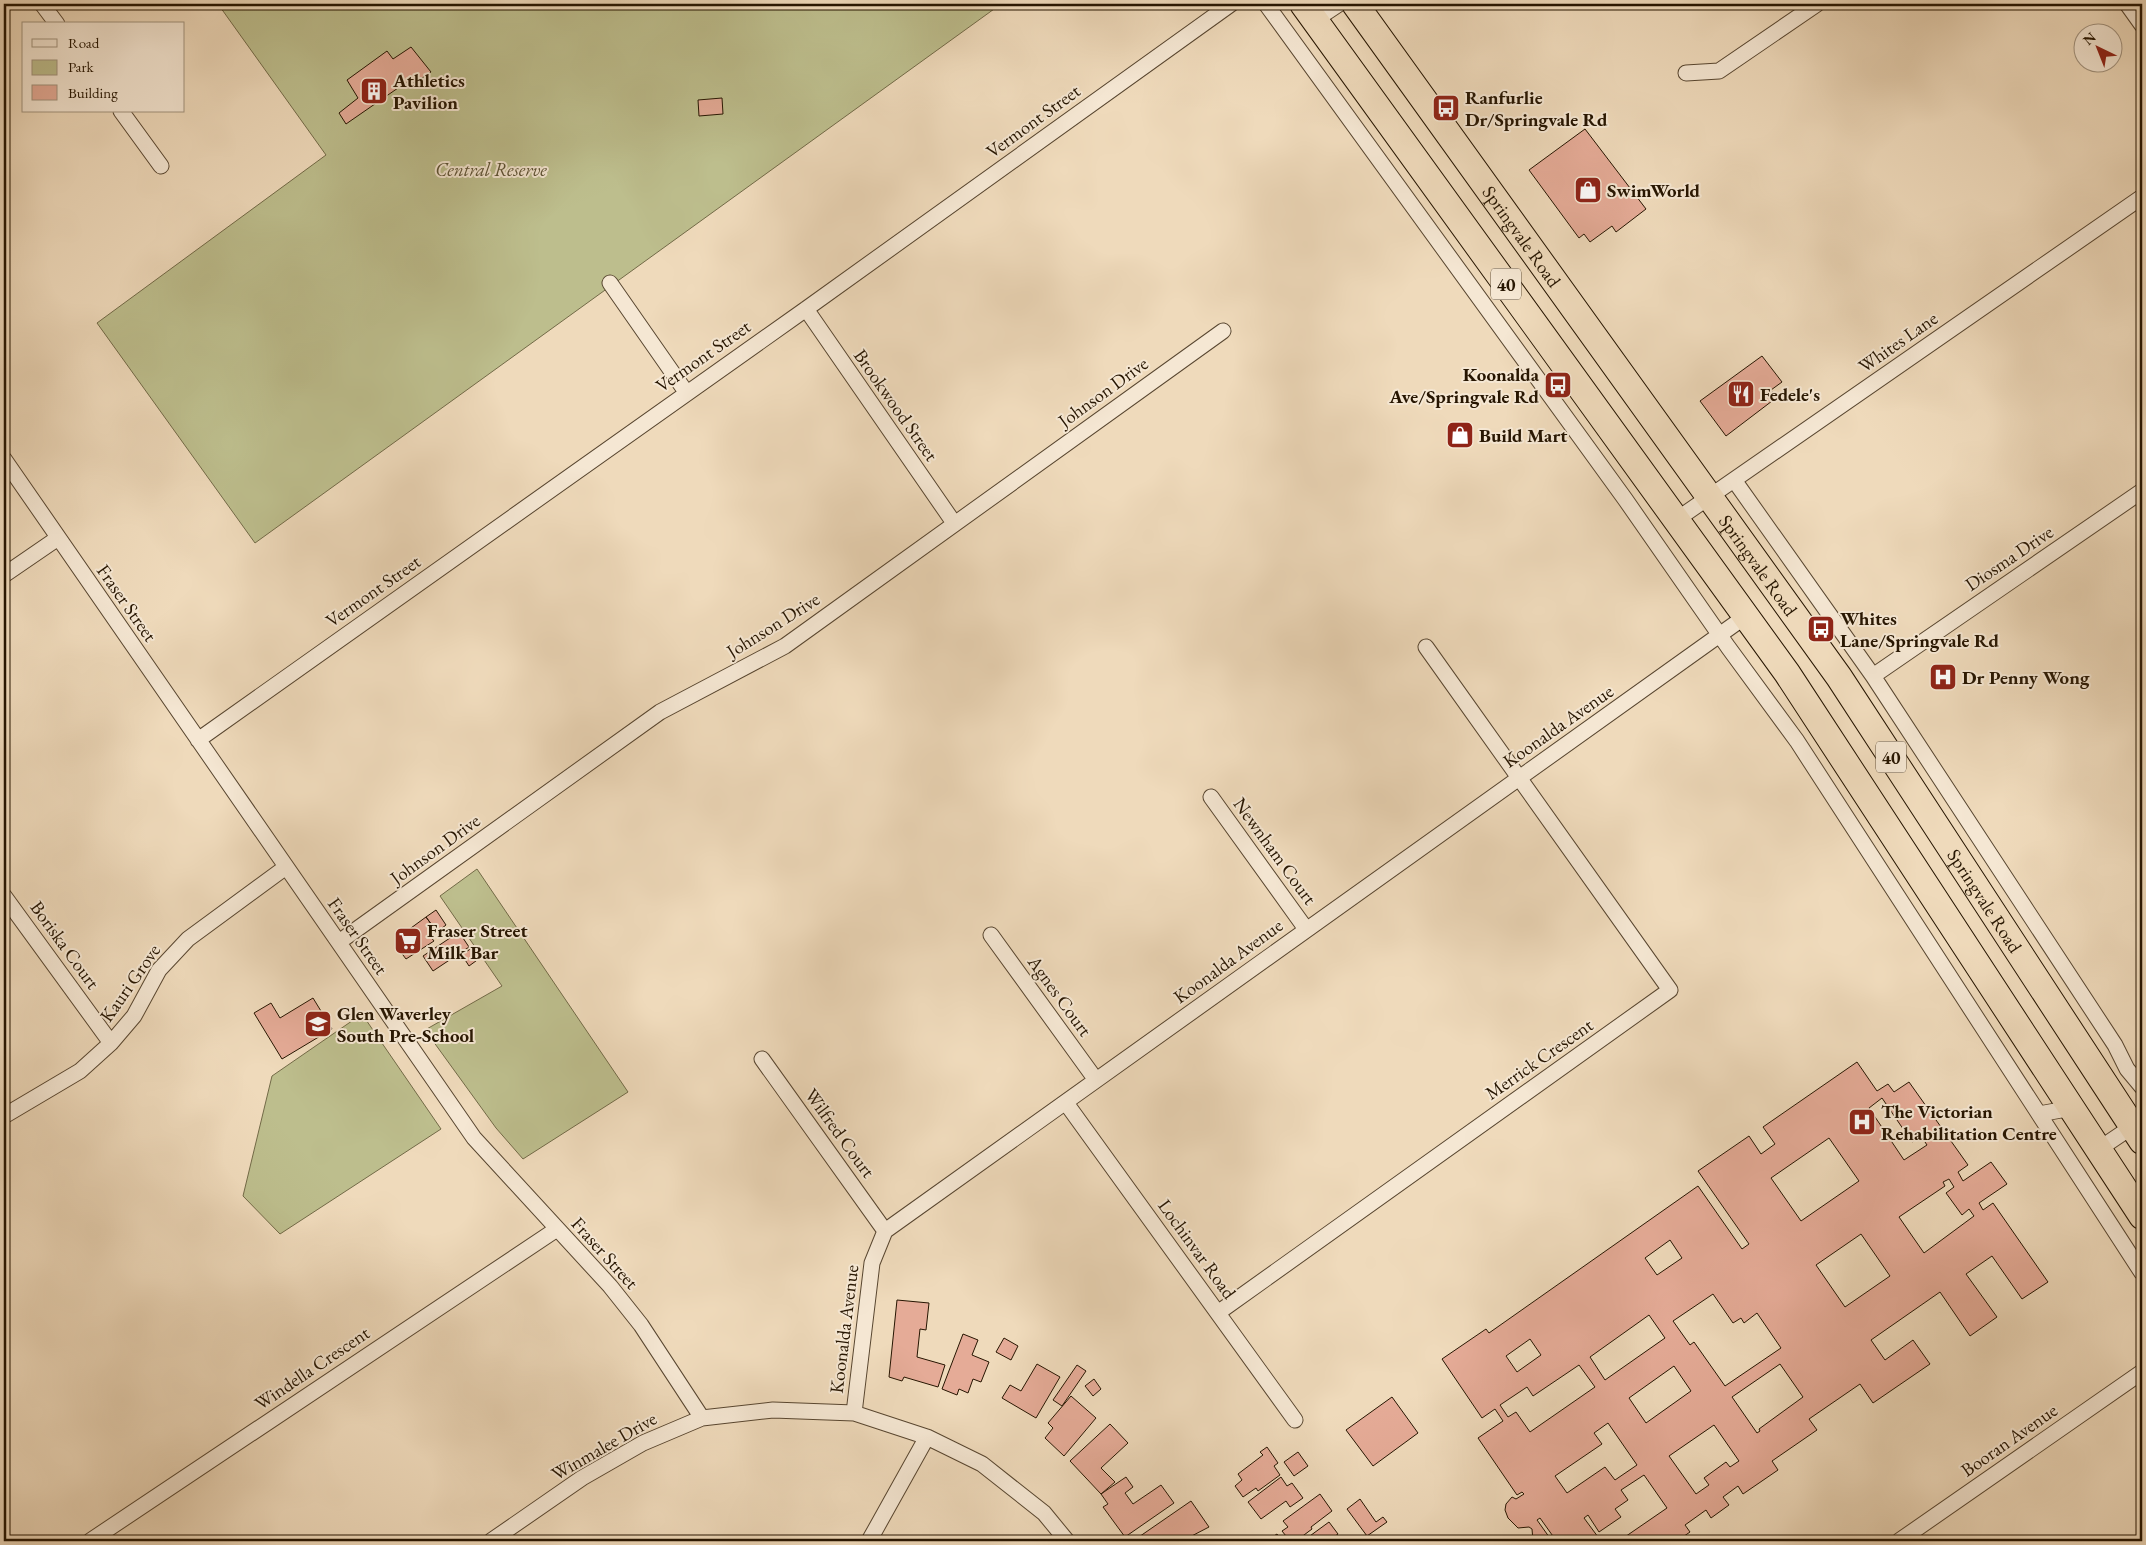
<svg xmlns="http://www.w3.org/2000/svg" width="2146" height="1545" font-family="'EB Garamond',serif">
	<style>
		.green { fill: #bdbe8d; stroke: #726a47 }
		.building { fill: #e5ab97; stroke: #261501; fill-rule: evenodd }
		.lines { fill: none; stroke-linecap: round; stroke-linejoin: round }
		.street-casing { stroke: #584630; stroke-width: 17 }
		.highway-casing { stroke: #261501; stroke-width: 28 }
		.street { stroke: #f5e7d3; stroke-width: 15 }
		.highway { stroke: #efdabb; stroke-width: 26 }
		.labels { text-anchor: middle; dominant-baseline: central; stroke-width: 4; stroke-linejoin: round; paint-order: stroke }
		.shield { fill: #f5e7d3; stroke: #645440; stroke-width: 1 }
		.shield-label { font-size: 18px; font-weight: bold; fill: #261501 }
		.poi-label { font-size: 19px; font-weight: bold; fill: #261501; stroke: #f5e7d3; text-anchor: start }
		.street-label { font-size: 19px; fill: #261501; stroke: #f5e7d3 }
		.park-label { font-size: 19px; font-style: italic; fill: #5b5032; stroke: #f5e7d3 }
	</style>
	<rect width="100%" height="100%" fill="#efdabb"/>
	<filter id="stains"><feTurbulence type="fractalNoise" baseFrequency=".004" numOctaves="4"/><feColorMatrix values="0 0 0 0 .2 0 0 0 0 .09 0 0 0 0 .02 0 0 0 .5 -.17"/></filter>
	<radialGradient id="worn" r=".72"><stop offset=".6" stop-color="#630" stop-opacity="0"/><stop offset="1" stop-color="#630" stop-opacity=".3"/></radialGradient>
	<path class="green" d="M218,4H1001L255,543L97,323L326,155Z
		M477,869L628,1092L523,1159L496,1128L425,1030L502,986L440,896Z
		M362,1014L441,1129L280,1234L243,1196L272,1076Z"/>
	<path class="building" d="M411,47L431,72L414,83L411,79L346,124L339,113L358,98L347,80L387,51L393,59Z
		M722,98L723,114L699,116L698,100Z
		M1585,129L1646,209L1616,232L1612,226L1590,242L1584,234L1579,238L1529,170Z
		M1762,356L1782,382L1771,390L1776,398L1726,436L1700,401Z
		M436,910L446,925L437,932L426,917Z
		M426,917L437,932L430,936L434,941L406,959L397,947L400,936Z
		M459,932L469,947L433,971L423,956Z
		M473,947L480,958L469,966L462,955Z
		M313,998L332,1029L282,1059L254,1013L271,1003L280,1018Z
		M1857,1062L1877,1091L1888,1084L1894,1092L1909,1082L1968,1165L1958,1172L1963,1181L1991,1162L2007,1184L1979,1203L1983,1210L1993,1203L2048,1282L2022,1299L1992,1256L1966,1274L1997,1317L1970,1336L1940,1292L1871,1340L1885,1360L1913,1340L1930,1364L1873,1403L1860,1384L1809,1419L1817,1430L1772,1461L1778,1470L1743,1494L1738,1486L1723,1497L1729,1505L1711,1518L1706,1510L1685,1525L1690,1532L1677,1541H1619L1667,1508L1644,1475L1621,1490L1628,1500L1615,1509L1621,1517L1599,1532L1588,1515L1584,1518L1601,1541H1562L1558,1537L1555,1539L1540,1518L1537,1520L1552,1541H1533L1532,1529L1529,1527L1518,1528L1508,1518L1505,1510L1506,1504L1512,1497L1516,1499L1524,1494L1522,1492L1517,1495L1478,1438L1503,1421L1495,1409L1482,1418L1442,1359L1486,1329L1489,1333L1698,1186L1742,1249L1749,1244L1698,1171L1749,1136L1761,1154L1775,1144L1763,1127ZM1882,1098L1912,1142L1921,1136L1927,1145L1904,1160L1869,1108ZM1829,1138L1859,1181L1801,1221L1771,1178ZM1949,1179L1954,1187L1946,1193L1962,1215L1969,1209L1974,1216L1924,1253L1899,1217L1945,1186L1943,1182ZM1861,1234L1890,1276L1845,1307L1816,1265ZM1670,1240L1682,1258L1657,1275L1645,1258ZM1713,1294L1733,1323L1741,1318L1744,1323L1757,1313L1781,1348L1725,1386L1694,1342L1690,1345L1673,1321ZM1649,1315L1665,1338L1605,1380L1590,1357ZM1530,1339L1541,1355L1517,1372L1506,1356ZM1780,1364L1803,1397L1759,1429L1760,1431L1757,1433L1732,1397ZM1579,1365L1595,1387L1530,1432L1516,1412L1508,1417L1500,1405L1527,1387L1533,1396ZM1674,1366L1691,1391L1646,1423L1629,1398ZM1608,1423L1637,1465L1615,1480L1605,1467L1567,1493L1555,1476L1602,1444L1594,1433ZM1714,1425L1739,1461L1730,1467L1726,1462L1704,1478L1709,1485L1696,1494L1669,1456Z
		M897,1300L929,1303L926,1330L920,1329L917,1357L945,1365L938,1387L904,1377L902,1381L889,1377Z
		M963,1334L978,1340L972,1355L989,1362L981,1382L973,1379L968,1393L959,1389L957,1395L942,1389Z
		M1004,1338L1018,1346L1011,1360L996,1352Z
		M1037,1364L1060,1377L1036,1418L1002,1398L1010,1385L1021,1391Z
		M1077,1365L1086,1371L1062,1406L1053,1400Z
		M1094,1379L1101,1389L1093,1396L1085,1386Z
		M1071,1396L1096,1418L1064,1456L1045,1438L1053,1428L1048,1423Z
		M1392,1397L1418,1433L1373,1466L1346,1430Z
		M1110,1424L1128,1443L1101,1468L1115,1482L1101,1494L1070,1461Z
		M1267,1447L1278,1463L1274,1466L1280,1475L1258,1491L1256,1488L1243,1497L1235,1486L1242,1480L1238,1474L1263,1455L1260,1452Z
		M1298,1452L1308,1466L1294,1476L1284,1462Z
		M1126,1477L1133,1487L1125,1493L1133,1504L1161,1485L1174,1503L1125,1537L1103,1507L1108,1504L1101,1494Z
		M1281,1477L1287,1486L1292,1483L1303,1498L1290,1507L1286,1501L1261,1519L1248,1502Z
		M1320,1494L1332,1511L1311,1527L1312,1529L1296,1541H1290L1282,1531L1288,1527L1283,1521Z
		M1360,1499L1376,1522L1383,1517L1387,1522L1367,1536L1347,1509Z
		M1191,1501L1209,1527L1182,1541H1133Z
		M1329,1522L1338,1534L1331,1539L1333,1541H1303Z
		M1277,1534L1282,1541H1266Z"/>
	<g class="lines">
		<g class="street-casing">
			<path id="street" d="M42,4L57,24
				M1266,4L1625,499L1728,647L1797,741L2142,1273
				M2127,4L2142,25
				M1315,20L1339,4
				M1686,73L1719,71L1817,4
				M121,111L161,166
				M610,283L686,392
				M806,309L954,523
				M4,459L474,1138L610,1286L641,1325L702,1418
				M1734,480L1873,676L2115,1045L2127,1069L2142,1087
				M1676,520L2142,197
				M4,575L58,538
				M1873,676L2142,491
				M198,740L806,309L1231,4
				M1211,797L1306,929
				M4,896L111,1043
				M991,935L1096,1080
				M339,942L660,712L785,646L1223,331
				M762,1059L885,1231
				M1066,1103L1295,1420
				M2039,1114L2072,1108
				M4,1116L80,1071L111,1043L134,1016L159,970L188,939L286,867
				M2099,1149L2139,1122
				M1219,1312L1670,990L1426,647
				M854,1413L872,1263L885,1231L1746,616
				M90,1541L557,1229
				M491,1541L582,1478L643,1443L702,1418L773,1410L854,1413L927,1437L982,1464L1044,1513L1067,1541
				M869,1541L927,1437
				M1899,1541L2142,1372"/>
		</g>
		<g class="highway-casing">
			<g id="highway">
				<path d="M1303,4L1787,673L2142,1216"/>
				<path id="s1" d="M1355,4L1839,677L2142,1141"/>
			</g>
		</g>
		<use href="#street" class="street"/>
		<use href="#highway" class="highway"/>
	</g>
	<defs>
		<g id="building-square" transform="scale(1.4375)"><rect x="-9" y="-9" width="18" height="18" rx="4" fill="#8f2418" stroke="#f5e7d3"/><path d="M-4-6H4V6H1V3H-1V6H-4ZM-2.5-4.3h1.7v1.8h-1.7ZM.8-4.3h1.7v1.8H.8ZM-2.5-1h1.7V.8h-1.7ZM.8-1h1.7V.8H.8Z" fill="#fff"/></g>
		<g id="bus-square" transform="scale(1.4375)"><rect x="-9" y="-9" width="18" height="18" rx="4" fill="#8f2418" stroke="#f5e7d3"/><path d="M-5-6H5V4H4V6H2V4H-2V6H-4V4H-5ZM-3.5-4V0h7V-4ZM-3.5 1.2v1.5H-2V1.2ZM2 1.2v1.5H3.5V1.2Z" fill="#fff"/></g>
		<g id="shop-square" transform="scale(1.4375)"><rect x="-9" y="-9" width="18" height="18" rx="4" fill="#8f2418" stroke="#f5e7d3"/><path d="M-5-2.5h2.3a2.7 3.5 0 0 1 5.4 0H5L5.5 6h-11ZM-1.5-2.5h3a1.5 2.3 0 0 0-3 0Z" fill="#fff"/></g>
		<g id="restaurant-square" transform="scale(1.4375)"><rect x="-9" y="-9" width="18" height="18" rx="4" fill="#8f2418" stroke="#f5e7d3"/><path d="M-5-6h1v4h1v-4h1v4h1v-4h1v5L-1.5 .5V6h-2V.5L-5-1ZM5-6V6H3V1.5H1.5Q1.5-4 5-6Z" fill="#fff"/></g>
		<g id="hospital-square" transform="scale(1.4375)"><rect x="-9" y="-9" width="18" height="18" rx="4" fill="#8f2418" stroke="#f5e7d3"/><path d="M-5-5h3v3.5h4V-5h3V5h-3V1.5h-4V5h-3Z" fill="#fff"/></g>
		<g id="supermarket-square" transform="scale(1.4375)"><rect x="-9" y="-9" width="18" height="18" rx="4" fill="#8f2418" stroke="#f5e7d3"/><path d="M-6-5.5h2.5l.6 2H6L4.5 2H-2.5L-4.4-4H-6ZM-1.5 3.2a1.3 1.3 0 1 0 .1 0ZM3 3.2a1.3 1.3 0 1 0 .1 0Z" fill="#fff"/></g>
		<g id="school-square" transform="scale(1.4375)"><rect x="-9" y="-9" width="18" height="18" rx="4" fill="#8f2418" stroke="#f5e7d3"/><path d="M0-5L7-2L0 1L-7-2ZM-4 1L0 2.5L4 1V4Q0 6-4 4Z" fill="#fff"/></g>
	</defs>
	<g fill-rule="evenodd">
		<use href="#building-square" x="374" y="91"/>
		<use href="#bus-square" x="1446" y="108"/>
		<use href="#shop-square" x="1588" y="190"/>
		<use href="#bus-square" x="1558" y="385"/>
		<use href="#restaurant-square" x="1741" y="394"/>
		<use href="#shop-square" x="1460" y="435"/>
		<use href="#bus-square" x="1821" y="629"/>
		<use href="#hospital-square" x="1943" y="677"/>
		<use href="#supermarket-square" x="408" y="941"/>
		<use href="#school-square" x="318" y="1024"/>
		<use href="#hospital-square" x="1862" y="1122"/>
	</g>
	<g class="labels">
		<g class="shield">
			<rect x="1491" y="268.5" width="30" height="31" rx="4"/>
			<rect x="1876" y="741.5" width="30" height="31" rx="4"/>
		</g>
		<g class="shield-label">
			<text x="1506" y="284">40</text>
			<text x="1891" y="757">40</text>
		</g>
		<g class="poi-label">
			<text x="393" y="80">Athletics<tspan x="393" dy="22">Pavilion</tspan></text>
			<text x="1465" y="97">Ranfurlie<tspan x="1465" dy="22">Dr/Springvale Rd</tspan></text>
			<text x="1607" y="190">SwimWorld</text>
			<text x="1539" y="374" text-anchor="end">Koonalda<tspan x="1539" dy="22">Ave/Springvale Rd</tspan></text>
			<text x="1760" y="394">Fedele's</text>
			<text x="1479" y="435">Build Mart</text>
			<text x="1840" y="618">Whites<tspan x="1840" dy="22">Lane/Springvale Rd</tspan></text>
			<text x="1962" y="677">Dr Penny Wong</text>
			<text x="427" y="930">Fraser Street<tspan x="427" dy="22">Milk Bar</tspan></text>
			<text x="337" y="1013">Glen Waverley<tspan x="337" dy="22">South Pre-School</tspan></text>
			<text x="1881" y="1111">The Victorian<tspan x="1881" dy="22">Rehabilitation Centre</tspan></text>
		</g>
		<g class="street-label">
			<text transform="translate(1033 121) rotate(-36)">Vermont Street</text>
			<text stroke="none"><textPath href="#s1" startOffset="286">Springvale Road</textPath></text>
			<text transform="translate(1898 342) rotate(-35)">Whites Lane</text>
			<text transform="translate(703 356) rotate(-35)">Vermont Street</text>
			<text transform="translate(1103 392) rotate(-36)">Johnson Drive</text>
			<text transform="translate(896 405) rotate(55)">Brookwood Street</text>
			<text transform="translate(2009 558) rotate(-34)">Diosma Drive</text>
			<text stroke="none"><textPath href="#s1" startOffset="691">Springvale Road</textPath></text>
			<text transform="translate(373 591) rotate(-35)">Vermont Street</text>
			<text transform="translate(127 603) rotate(55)">Fraser Street</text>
			<text transform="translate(773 625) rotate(-32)">Johnson Drive</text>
			<text transform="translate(1558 726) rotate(-35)">Koonalda Avenue</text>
			<text transform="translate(435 849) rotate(-36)">Johnson Drive</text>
			<text transform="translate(1275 851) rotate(54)">Newnham Court</text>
			<text stroke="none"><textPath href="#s1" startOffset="1096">Springvale Road</textPath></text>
			<text transform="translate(358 936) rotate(55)">Fraser Street</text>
			<text transform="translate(65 945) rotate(54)">Boriska Court</text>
			<text transform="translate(1228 961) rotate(-36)">Koonalda Avenue</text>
			<text transform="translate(130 983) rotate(-55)">Kauri Grove</text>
			<text transform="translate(1060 996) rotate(54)">Agnes Court</text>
			<text transform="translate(1539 1059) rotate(-35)">Merrick Crescent</text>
			<text transform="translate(840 1133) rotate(54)">Wilfred Court</text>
			<text transform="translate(1197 1249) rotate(54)">Lochinvar Road</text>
			<text transform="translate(605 1253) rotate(48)">Fraser Street</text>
			<text transform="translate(844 1329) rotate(-83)">Koonalda Avenue</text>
			<text transform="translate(312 1368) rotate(-34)">Windella Crescent</text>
			<text transform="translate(2009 1440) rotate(-35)">Booran Avenue</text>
			<text transform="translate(604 1446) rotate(-30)">Winmalee Drive</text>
		</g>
		<g class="park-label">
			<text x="491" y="169">Central Reserve</text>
		</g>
	</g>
	<rect width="2146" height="1545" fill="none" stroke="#efdabb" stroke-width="20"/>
	<rect x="5" y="5" width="2136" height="1535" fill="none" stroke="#261501" stroke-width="2.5"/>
	<rect x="10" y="10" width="2126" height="1525" fill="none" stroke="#261501"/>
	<rect x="22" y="22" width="162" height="90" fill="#f5e7d3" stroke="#a2937f"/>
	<rect x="32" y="39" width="25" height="8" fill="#f5e7d3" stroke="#a2937f"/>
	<text x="68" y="48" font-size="15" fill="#261501">Road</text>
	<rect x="32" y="60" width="25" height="15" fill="#bdbe8d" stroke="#a2937f"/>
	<text x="68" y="72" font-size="15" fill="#261501">Park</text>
	<rect x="32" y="85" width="25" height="15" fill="#e5ab97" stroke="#a2937f"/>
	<text x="68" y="98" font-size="15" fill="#261501">Building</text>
	<g transform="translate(2098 48) rotate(317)"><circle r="24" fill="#f5e7d3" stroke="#a2937f"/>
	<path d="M0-4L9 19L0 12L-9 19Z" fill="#8f2418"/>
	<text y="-8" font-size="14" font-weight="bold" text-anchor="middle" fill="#261501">N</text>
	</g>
	<rect width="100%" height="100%" filter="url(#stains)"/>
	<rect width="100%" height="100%" fill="url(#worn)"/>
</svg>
